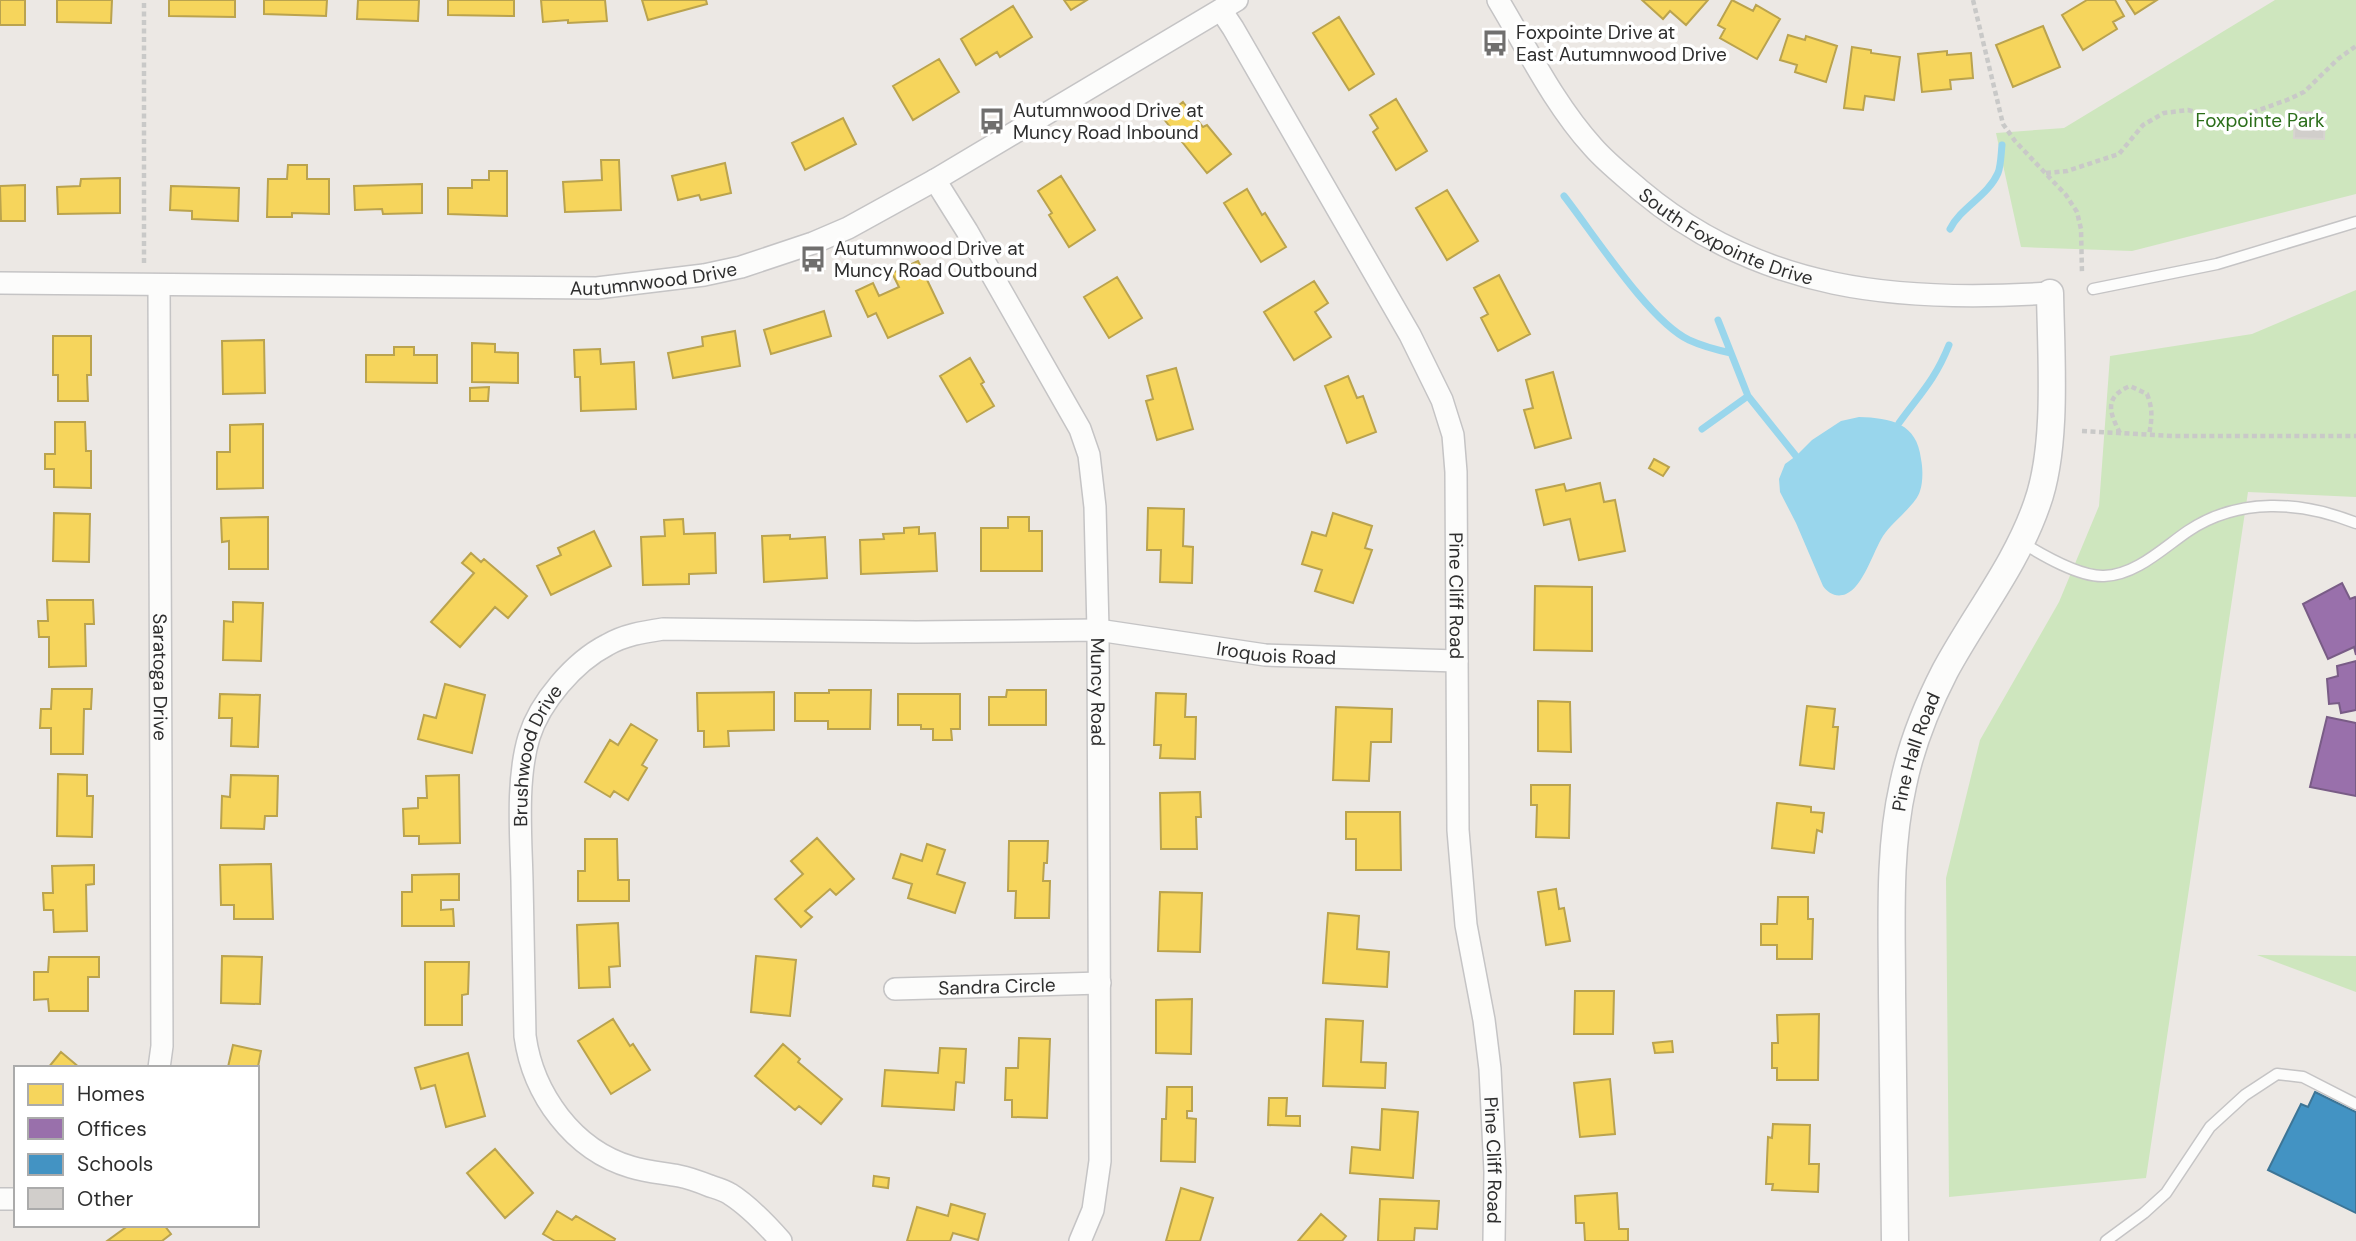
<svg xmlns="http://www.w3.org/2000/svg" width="2356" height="1241" font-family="'DM Sans',sans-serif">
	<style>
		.green { fill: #cee6be }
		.water { fill: #99d6ec }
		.homes { fill: #f6d55c; stroke: #baa34e; stroke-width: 2 }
		.offices { fill: #9970ab; stroke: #795c86; stroke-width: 2 }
		.schools { fill: #4393c3; stroke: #3d7596; stroke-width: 2 }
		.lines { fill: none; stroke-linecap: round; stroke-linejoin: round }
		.stream { stroke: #99d6ec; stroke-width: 7 }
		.building { fill: #d1cecb; stroke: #d7d4d0; stroke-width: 2 }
		.service-casing { stroke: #c5c4c5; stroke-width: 13 }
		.minor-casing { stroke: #c5c4c5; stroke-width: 24 }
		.tertiary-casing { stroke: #c5c4c5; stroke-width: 29 }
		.path { stroke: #c9c9c8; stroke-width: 4.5; stroke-dasharray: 5 3.5; stroke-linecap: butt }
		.service { stroke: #fcfcfb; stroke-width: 10 }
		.minor { stroke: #fcfcfb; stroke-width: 21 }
		.tertiary { stroke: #fcfcfb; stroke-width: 26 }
		.labels { text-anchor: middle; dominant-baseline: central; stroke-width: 7; stroke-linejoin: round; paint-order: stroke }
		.poi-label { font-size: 19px; fill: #2e2e2e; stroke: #fff; text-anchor: start }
		.park-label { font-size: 19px; fill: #2c6e1b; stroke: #fff }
		.street-label { font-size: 19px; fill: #2e2e2e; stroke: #fff }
	</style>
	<rect width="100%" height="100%" fill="#ece8e4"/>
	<path class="green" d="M2275,0H2356V194L2132,251L2021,247L1996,133L2064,128Z
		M2356,290V497L2248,492L2146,1178L1949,1197L1946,878L1980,740L2059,602L2099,506L2110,356L2252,334Z
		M2257,955L2356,956V992Z"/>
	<path class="water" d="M1859,417C1891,418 1917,423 1921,459C1923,469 1923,482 1920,491C1916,505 1892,522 1883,536C1873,552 1863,587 1846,594C1836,598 1828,593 1823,586L1796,523L1780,492L1779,479L1785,464L1796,456L1812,440L1841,421Z"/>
	<path class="homes" d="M0,0H25V25H0Z
		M57,0H112L111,23L57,22Z
		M169,0H235V17L169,16Z
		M264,0H327L326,16L264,14Z
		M358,0H419L418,21L357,19Z
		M448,0H514V16L448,15Z
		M541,0H605L607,21L568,23V20L543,22Z
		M642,0H706L707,4L648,20Z
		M1064,0H1087L1071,10Z
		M1642,0H1708L1686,25L1670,11L1663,19Z
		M1732,0L1753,11L1756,5L1780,19L1757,59L1720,38L1725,29L1718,25Z
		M2087,0H2115L2124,16L2113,22L2117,29L2083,50L2062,15Z
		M2126,0H2157L2135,14Z
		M1013,6L1032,37L1000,57L997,52L976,65L961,39Z
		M1339,17L1374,74L1349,90L1313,33Z
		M2043,26L2060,67L2013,87L1996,45Z
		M1788,35L1805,40L1806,36L1837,46L1826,82L1795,72L1797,65L1780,60Z
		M1852,47L1871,50V53L1900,57L1894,100L1865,96L1863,110L1844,108Z
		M1947,51V55L1971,53L1973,78L1950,80L1951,89L1922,92L1918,54Z
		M939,59L959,92L913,120L893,86Z
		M1396,99L1427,151L1396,170L1373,132L1378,128L1370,115Z
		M1183,102L1203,127L1207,125L1231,154L1207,173L1163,118Z
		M843,118L856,144L805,170L792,143Z
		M601,160H619L621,210L565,212L563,182L602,180Z
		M725,163L731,193L701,200L699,195L678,200L672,176Z
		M288,165H307V179H329V214L292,213V217H267L268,179H287Z
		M489,171H507V216L448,214V188H472V180H489Z
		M1061,176L1095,230L1069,247L1049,215L1052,213L1038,191Z
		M120,178V213L58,214L57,187L80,186L81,179Z
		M422,184V213L383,214L382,209L355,210L354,186Z
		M25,185V221H1L0,186Z
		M171,186L239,188L238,221L192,219V211L170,210Z
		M1247,189L1262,215L1265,213L1286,247L1261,262L1224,203Z
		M1447,190L1478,241L1447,260L1416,208Z
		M918,261L943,313L888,338L876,313L868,317L856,291L873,283L879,296L899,287L892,273Z
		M1499,275L1530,334L1498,351L1481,318L1488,314L1474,288Z
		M1117,277L1142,318L1109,338L1084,297Z
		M1314,281L1328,303L1315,312L1331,337L1294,360L1264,312Z
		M824,311L831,336L771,354L764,330Z
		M735,331L740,366L673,378L668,353L703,346L702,337Z
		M53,336H91V375H87L88,401H58V375H53Z
		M264,340L265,393L223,394L222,341Z
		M472,343L495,344V352L518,353V383L472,382Z
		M394,347H414V355H437V383L366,382V355H394Z
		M600,349L601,364L634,362L636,409L581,411L580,377H575L574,350Z
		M970,358L984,382L981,384L994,406L967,422L940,376Z
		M1176,368L1193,429L1157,440L1146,401L1153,399L1147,376Z
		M1553,372L1571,438L1535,448L1524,410L1533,408L1526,380Z
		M1348,376L1357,398L1363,396L1376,432L1347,443L1325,386Z
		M489,387L488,401H470V388Z
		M55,422H85L86,451H91V488L54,487V469H45V454H55Z
		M263,424V488L217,489V452H230V425Z
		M1654,459L1669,467L1663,476L1649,468Z
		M1600,483L1604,502L1615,500L1625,551L1579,560L1570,519L1544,525L1536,490L1564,484L1566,491Z
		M1148,508L1184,509L1183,546L1193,547L1192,583L1160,582L1161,550H1147Z
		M54,513L90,514L89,562L53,561Z
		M1333,513L1372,526L1365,548L1372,550L1353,603L1315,591L1322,570L1302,564L1312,532L1326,536Z
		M268,517V569H229V541L222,542L221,518Z
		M1008,517H1029V531H1042V571H981V528H1008Z
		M683,519L684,534L715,533L716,573L689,574V584L643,585L641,537L665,536L664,520Z
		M919,527V534L935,533L937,571L861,574L860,540L884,539L883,534L904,533V528Z
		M594,531L611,566L551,595L537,566L561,555L558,548Z
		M790,535V539L825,537L827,578L764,582L762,536Z
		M471,553L481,562L484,559L527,596L508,618L495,607L460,647L431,622L474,573L462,563Z
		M1535,586L1592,587V651L1534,650Z
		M47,600H93L94,624H85L86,666L49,667V637H39L38,621H48Z
		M233,602L263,603L261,661L223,660L224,621L233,622Z
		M445,684L485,695L472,753L418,739L424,715L436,718Z
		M52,689H92L91,709H84L83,754H51V728H40L41,709H51Z
		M829,690H871L870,729H828V721H795V693H829Z
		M1007,690H1046V725H989V697H1006Z
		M774,692V730L728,731L729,746L704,747V731H698L697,693Z
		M1156,693L1186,694L1185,717H1196L1195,759L1160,758L1161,745H1154Z
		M220,694L260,695L258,747L231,746L232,718H219Z
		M898,694H960V729H951L952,740H933V729H921V725H898Z
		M1538,701L1570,702L1571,752L1538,751Z
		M1807,706L1835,709L1833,727H1838L1834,769L1800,765Z
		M1336,707L1392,709L1391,742H1371L1369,781L1333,780Z
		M631,724L657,740L642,765L647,768L628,800L614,791L610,797L585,782L610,740L618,745Z
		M58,774L87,775V796H93L92,837L57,836Z
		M231,775L278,776L277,816H265L264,829L221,828L222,796L230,797Z
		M459,775L460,843L419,844V836H404L403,809L418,808V798H427L426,776Z
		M1531,785H1570L1569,838L1536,837L1537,805H1531Z
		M1200,792L1201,817H1196L1197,849H1161L1160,793Z
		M1777,803L1811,807V812L1824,813L1822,832L1817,830L1814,853L1772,848Z
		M1346,812H1400L1401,870H1356V839H1346Z
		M817,838L854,879L836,895L830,889L805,911L812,917L801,927L775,899L803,874L791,861Z
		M585,839H617L618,880H629V901H578V871H585Z
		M1009,841H1048L1047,863H1044L1043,881H1050L1049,918H1015L1016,891H1008Z
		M927,844L945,850L937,874L965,883L955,913L908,898L912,884L893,878L901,854L922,861Z
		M271,864L273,919H234V905H221L220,865Z
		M94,865V884L86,885L87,931L54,932L53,910H44L43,893H53L52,866Z
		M459,874V900H441V910L453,909L454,926H402V892H412V875Z
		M1556,889L1559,909L1564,908L1570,941L1546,945L1538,892Z
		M1160,892L1202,893L1200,952L1158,951Z
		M1778,897H1808V919H1813L1812,959H1777V945H1761V924H1777Z
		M1328,913L1359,916L1357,949L1389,952L1387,987L1323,983Z
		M618,923L620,966L609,967L610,987L579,988L577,925Z
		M222,956L262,957L260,1004L221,1003Z
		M756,956L796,960L790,1016L751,1012Z
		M49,957H99V977H88V1011H49L48,999L34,1000V972H48Z
		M425,962H469L468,994L462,995V1025H425Z
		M1575,991H1614L1613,1034H1574Z
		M1192,999L1191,1054L1156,1053V1000Z
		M1819,1014L1818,1080H1777V1068H1772V1043H1778L1777,1015Z
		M613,1019L630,1046L633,1044L650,1070L611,1094L578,1041Z
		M1326,1019L1363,1021L1361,1062L1386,1063L1385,1088L1323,1086Z
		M1019,1038L1050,1039L1047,1118L1012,1117V1100H1005L1006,1068H1018Z
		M1672,1041L1673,1052L1655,1053L1653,1043Z
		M783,1044L800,1059L798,1062L842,1099L821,1124L799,1106L795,1110L755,1076Z
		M233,1045L261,1051L257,1072V1068H222L228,1067Z
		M940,1048L966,1049L964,1083L956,1082L954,1110L882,1106L885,1070L938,1073Z
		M61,1052L80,1068H48Z
		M468,1053L485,1116L446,1127L435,1085L421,1089L415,1068Z
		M1610,1079L1615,1134L1580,1137L1574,1083Z
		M1167,1087H1192V1111H1187V1118L1196,1119L1195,1162L1161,1161L1162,1119H1166Z
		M1269,1098H1287L1286,1116H1300V1126L1268,1125Z
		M1382,1109L1418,1112L1413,1178L1350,1173L1352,1147L1380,1150Z
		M1773,1124L1810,1125L1809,1164H1819L1818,1192L1772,1190L1773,1184H1766L1768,1137L1772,1138Z
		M495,1149L533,1193L505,1218L467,1173Z
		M874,1176L889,1178L888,1188L873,1186Z
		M1181,1188L1213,1198L1200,1241H1166Z
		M1617,1193L1619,1229H1628V1241H1585L1584,1223H1576L1575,1196Z
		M1380,1199L1439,1201L1437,1229L1415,1228L1414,1241H1378Z
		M951,1204L985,1214L978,1240L953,1233L950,1241H907L917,1207L948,1216Z
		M557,1211L572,1220L576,1216L615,1239L614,1241H555L543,1234Z
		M1321,1214L1346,1236L1342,1241H1298Z
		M129,1225H164L171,1234L162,1241H107Z"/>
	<path class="offices" d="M2342,583L2350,599L2355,597L2356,599V655L2354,647L2328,659L2303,604Z
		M2356,661V710L2341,713L2339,703L2329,704L2327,679L2338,676L2337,666Z
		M2327,717L2356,723V796L2310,787Z"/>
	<path class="schools" d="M2315,1092L2356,1112V1213L2268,1170L2301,1104L2308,1107Z"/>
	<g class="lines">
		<path class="stream" d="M1564,196C1593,233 1649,321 1689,340C1702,346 1717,350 1731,353
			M1950,229C1961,207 1988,196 1998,173C2001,165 2001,154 2002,145
			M1718,320L1748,396L1796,456
			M1899,423C1920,394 1935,380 1949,345
			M1702,429L1748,396"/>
	</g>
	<path class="building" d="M2295,112L2325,113L2324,139L2294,138Z"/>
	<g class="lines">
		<g class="service-casing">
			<path id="service" d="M2093,289L2217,264L2356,222
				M2021,542C2042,555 2079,577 2104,576C2136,575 2163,548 2188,531C2239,497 2301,501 2356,523
				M2106,1241L2144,1213L2166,1193L2210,1127L2245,1095L2277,1074L2303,1077L2356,1104"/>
		</g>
		<g class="minor-casing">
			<g id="minor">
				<path id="s1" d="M1498,0C1528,50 1554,104 1593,147C1607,163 1624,176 1640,190C1760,291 1900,303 2050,293"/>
				<path id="s2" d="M1221,10L1233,28L1410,335L1442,400L1453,435L1456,472L1458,830L1466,925L1484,1020L1490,1069L1495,1172L1494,1241"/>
				<path id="s3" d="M935,180L967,231L1080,429L1089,455L1095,507L1098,630L1100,1161L1093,1210L1080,1241"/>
				<path id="s4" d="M0,283L597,288L704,275L741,267L813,243L848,228L935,180L1237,0"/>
				<path id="s5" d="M159,285L162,1046L159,1068"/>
				<path id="s6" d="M895,989L1100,983"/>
				<path d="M0,1199H16"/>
				<path id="s7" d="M781,1241C766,1224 749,1206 730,1194C724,1190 716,1188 710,1186C700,1182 690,1178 679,1176C663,1173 647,1172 631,1167C573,1150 533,1094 525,1036C524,985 523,933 522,881C521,837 516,780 529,737C540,702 574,662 607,645C624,635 643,632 663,629L916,632L1098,630L1265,655L1457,661"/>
			</g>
		</g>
		<g class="tertiary-casing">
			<g id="tertiary">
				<path id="s8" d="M1895,1241C1894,1158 1893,1075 1892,992C1892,925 1888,851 1903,785C1911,746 1927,706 1945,671C1975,615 2016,565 2037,504C2058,446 2051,356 2050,293"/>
			</g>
		</g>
		<path class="path" d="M1973,0L2003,124L2015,141L2066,195L2077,212L2081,229L2082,274
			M2046,173L2067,171L2119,154L2143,125L2164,113L2188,110L2228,121L2287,100L2304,92L2338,59L2356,46
			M144,263V0
			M2082,431L2173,436H2356
			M2120,433C2109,412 2104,397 2130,386L2147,394C2153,409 2152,419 2149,435"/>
		<use href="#service" class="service"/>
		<use href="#minor" class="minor"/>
		<use href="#tertiary" class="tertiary"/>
	</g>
	<defs>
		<g id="bus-bare" transform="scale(2.1)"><path d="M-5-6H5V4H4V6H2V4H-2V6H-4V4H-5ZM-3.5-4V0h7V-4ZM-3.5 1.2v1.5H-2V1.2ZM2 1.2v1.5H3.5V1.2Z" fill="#706f6e" stroke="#fff" stroke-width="2.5" paint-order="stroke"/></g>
	</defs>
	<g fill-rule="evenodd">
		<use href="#bus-bare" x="1495" y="43"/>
		<use href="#bus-bare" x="992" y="121"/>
		<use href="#bus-bare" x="813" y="259"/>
	</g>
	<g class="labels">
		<g class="poi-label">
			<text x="1516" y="32">Foxpointe Drive at<tspan x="1516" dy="22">East Autumnwood Drive</tspan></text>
			<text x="1013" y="110">Autumnwood Drive at<tspan x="1013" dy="22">Muncy Road Inbound</tspan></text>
			<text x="834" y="248">Autumnwood Drive at<tspan x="834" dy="22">Muncy Road Outbound</tspan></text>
		</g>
		<g class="park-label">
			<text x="2260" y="120">Foxpointe Park</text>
		</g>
		<g class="street-label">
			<text stroke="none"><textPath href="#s1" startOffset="338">South Foxpointe Drive</textPath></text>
			<text stroke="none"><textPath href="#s4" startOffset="654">Autumnwood Drive</textPath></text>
			<text stroke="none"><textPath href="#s2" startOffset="646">Pine Cliff Road</textPath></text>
			<text stroke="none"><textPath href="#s7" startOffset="1447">Iroquois Road</textPath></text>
			<text stroke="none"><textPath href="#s5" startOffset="392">Saratoga Drive</textPath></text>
			<text stroke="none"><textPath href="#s3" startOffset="553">Muncy Road</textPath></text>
			<text stroke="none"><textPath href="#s8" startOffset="492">Pine Hall Road</textPath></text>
			<text stroke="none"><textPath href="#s7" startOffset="634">Brushwood Drive</textPath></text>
			<text stroke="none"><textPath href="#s6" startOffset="102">Sandra Circle</textPath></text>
			<text stroke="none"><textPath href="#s2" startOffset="1213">Pine Cliff Road</textPath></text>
		</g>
	</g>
	<rect x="14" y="1066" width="245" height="161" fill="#ffffff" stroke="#ababab" stroke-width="2"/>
	<rect x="28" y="1084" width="35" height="21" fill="#f6d55c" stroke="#ababab" stroke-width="2"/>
	<text x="77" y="1101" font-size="21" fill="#2e2e2e">Homes</text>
	<rect x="28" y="1118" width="35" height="21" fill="#9970ab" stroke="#ababab" stroke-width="2"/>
	<text x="77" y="1136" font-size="21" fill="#2e2e2e">Offices</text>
	<rect x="28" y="1154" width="35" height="21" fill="#4393c3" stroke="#ababab" stroke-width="2"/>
	<text x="77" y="1171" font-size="21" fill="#2e2e2e">Schools</text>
	<rect x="28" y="1188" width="35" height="21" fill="#d1cecb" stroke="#ababab" stroke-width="2"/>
	<text x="77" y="1206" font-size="21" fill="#2e2e2e">Other</text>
</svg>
